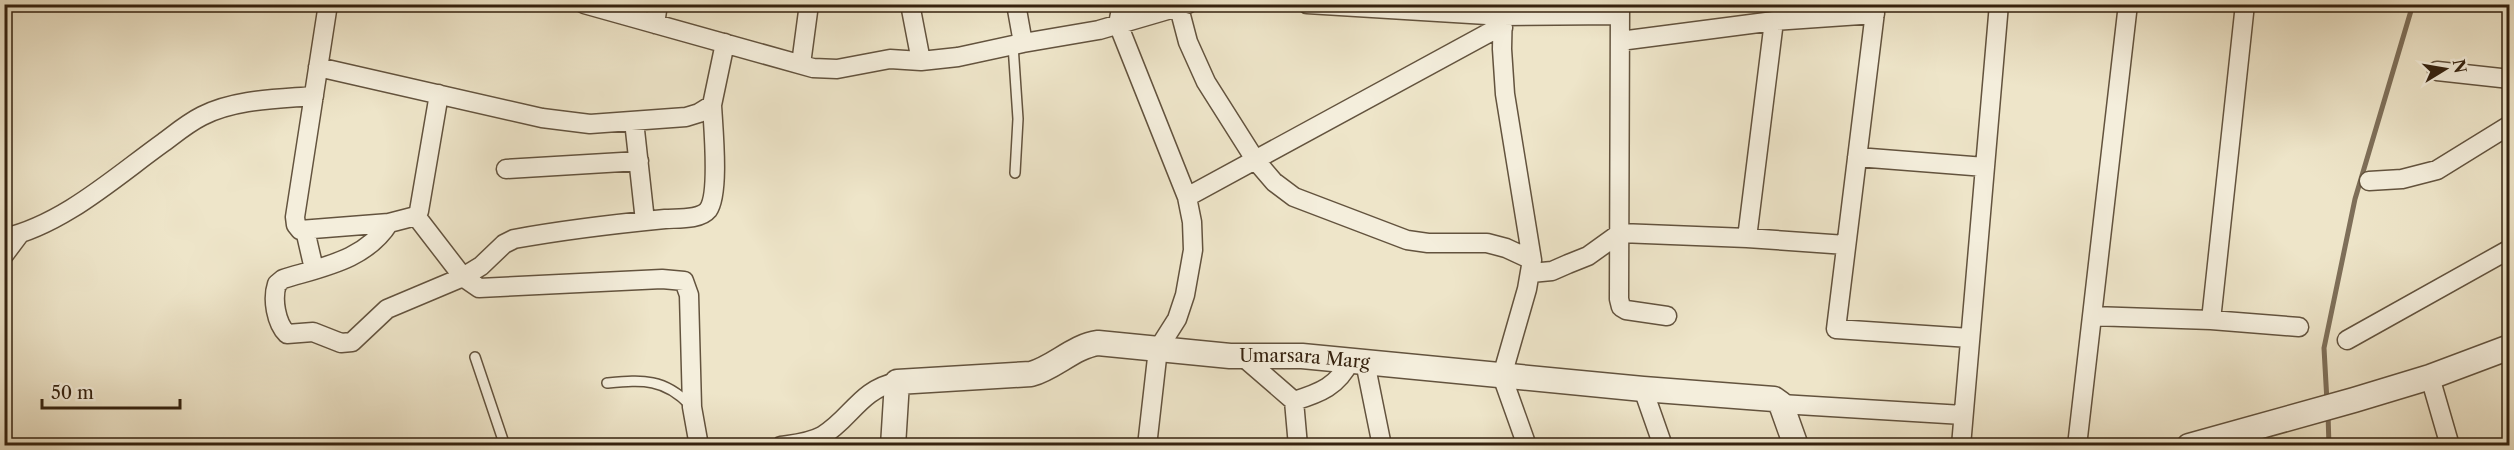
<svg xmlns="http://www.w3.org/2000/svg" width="2514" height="450" font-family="'Libre Caslon Text',serif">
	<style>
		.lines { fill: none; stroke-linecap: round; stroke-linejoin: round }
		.stream { stroke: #7e6f59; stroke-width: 5 }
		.service-casing { stroke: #63533e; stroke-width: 12 }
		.minor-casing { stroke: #63533e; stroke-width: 21 }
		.tertiary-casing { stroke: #63533e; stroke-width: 27 }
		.service { stroke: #f4eedc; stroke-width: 9 }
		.minor { stroke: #f4eedc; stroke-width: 18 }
		.tertiary { stroke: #f4eedc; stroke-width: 24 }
		.labels { text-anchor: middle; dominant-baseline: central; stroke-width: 4.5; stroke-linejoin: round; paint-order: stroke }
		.street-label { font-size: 18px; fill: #35220f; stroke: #f4eedc }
	</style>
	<rect width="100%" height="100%" fill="#eee5c9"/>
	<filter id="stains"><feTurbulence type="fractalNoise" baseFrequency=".00333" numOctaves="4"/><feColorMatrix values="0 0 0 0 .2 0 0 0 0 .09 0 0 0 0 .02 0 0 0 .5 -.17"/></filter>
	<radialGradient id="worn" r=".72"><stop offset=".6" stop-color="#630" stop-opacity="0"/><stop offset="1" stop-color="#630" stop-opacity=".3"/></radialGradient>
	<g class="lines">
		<path class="stream" d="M2327,402L2324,348L2355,199L2413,4
			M2328,414L2329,446"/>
		<g class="service-casing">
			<path id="service" d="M1013,45L1018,119L1015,173
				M475,357L505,446
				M607,383C643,380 664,378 690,405"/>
		</g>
		<g class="minor-casing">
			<path id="minor" d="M328,4L295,217L296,225L300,230L389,223L416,216L419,211L439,94
				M584,4L813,68L837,69L890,59L921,61L958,57L1023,43L1099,30L1188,4
				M910,4L921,61
				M1016,4L1023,43
				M1122,4L1118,24L1187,197L1192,222L1193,250L1185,295L1177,319L1158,349L1147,446
				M1178,4L1188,42L1206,82L1256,161L1274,182L1294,197L1407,240L1428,243H1487L1506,248L1532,260
				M1307,4L1503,16L1620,15
				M1503,4L1502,49L1505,94L1532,260L1527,289L1502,376L1527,446
				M1620,4L1619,299L1621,307L1626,310L1667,316
				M1876,4L1836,329L1970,338
				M655,24L658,4
				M1620,41L1774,21L1875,14
				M801,64L809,4
				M318,67L542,118L590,124L686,117L699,113L712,105L725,43
				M2437,71L2510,79
				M634,121L645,221
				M1857,157L1985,167
				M506,169L639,161
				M2369,181L2402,179L2437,170L2510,125
				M1187,197L1494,30L1503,28
				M416,216L463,277L479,288L662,279L684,281L689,295L692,407L699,446
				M389,223C366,260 322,267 283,279L277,284C272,299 276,323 287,334L313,332L341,343L352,342L387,309L463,277L481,266L504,244L514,239C563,230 614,224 665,219C677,218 700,220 708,210C720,194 713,126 712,105
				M305,230L314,269
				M4,238C64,224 115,177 164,142C176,133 188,123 202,116C235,99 278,99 314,96
				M1747,238L1774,21
				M4,255L19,235
				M1531,273L1552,271L1568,264L1588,256L1620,233L1747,238L1846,245
				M2092,316L2211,320L2299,327
				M2211,320L2245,4
				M2347,340L2510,249
				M1242,356L1294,401L1298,446
				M1365,362L1382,446
				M2430,377L2450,446
				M1643,389L1663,446
				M1294,401C1320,393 1338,386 1350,361
				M1781,404L1963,415
				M781,446C795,444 809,443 822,436C851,419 860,389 897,382
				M1961,446L1999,4
				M2077,446L2128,4"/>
		</g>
		<g class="tertiary-casing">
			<g id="tertiary">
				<path id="s1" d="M893,446L897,382L1031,374C1054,368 1074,346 1098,343L1230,356H1302L1643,389L1774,399L1781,404L1796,446"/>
				<path d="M2189,446L2354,400L2430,377L2510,347"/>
			</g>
		</g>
		<use href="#service" class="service"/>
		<use href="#minor" class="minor"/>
		<use href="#tertiary" class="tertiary"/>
	</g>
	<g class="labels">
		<g class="street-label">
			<text stroke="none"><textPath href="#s1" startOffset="480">Umarsara Marg</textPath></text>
		</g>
	</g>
	<rect width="2514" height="450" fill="none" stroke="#eee5c9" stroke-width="24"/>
	<rect x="6" y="6" width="2502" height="438" fill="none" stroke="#35220f" stroke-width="3"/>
	<rect x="12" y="12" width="2490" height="426" fill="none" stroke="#35220f" stroke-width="1.5"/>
	<g transform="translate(2445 69) rotate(79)" stroke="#f4eedc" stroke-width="4.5" paint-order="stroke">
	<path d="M0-4.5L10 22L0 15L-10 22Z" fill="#35220f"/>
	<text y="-9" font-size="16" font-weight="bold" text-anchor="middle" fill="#35220f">N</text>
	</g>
	<path d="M42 399v9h138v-9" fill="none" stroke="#35220f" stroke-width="3"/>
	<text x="51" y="399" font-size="18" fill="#35220f" stroke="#f4eedc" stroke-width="4.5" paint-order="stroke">50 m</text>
	<rect width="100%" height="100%" filter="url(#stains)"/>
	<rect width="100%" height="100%" fill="url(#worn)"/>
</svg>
